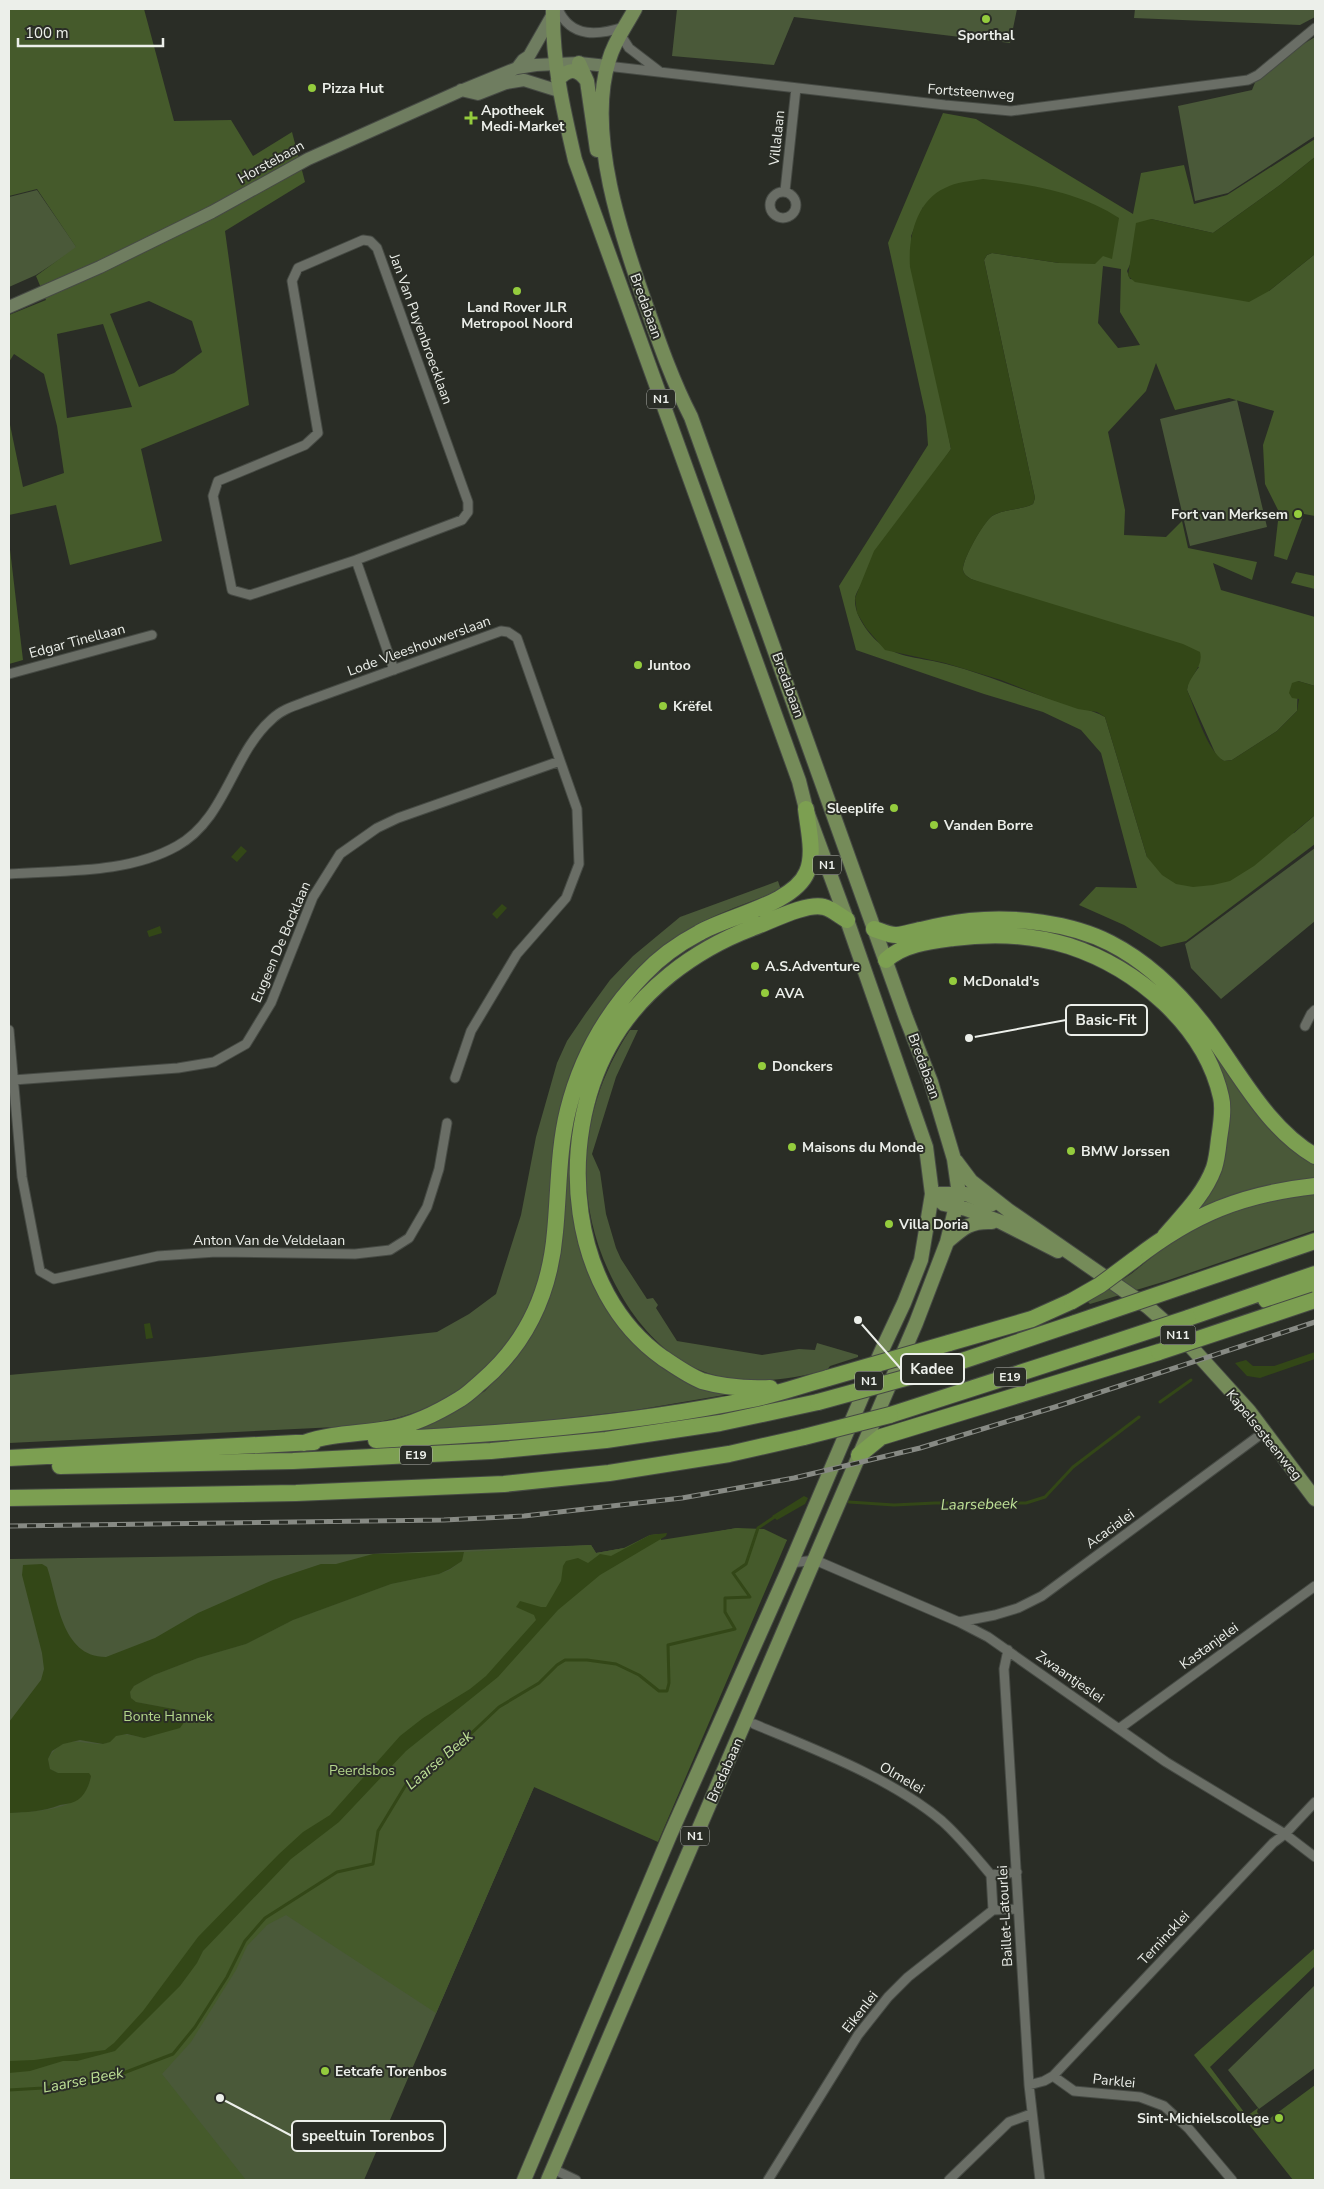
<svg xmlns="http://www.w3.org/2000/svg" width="1324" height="2189" font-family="'Nunito Sans',sans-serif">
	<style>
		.green { fill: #4a5939 }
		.forest { fill: #455a2b; fill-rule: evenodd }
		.water { fill: #334717 }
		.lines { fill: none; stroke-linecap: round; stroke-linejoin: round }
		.stream { stroke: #334717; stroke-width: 3 }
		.street-casing { stroke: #464a44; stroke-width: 11 }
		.secondary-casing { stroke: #464a44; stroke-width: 14 }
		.primary-casing { stroke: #464a44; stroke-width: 16 }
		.highway-casing { stroke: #464a44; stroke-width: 18 }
		.street { stroke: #6a6e66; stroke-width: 9 }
		.secondary { stroke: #6f7d60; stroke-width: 12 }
		.primary { stroke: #758b59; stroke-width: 14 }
		.highway { stroke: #7c9f51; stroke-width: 16 }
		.tram { stroke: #878a84; stroke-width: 1 }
		.rail-casing { stroke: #878a84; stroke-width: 5 }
		.rail { stroke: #2a2d26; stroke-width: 3; stroke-dasharray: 9; stroke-linecap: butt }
		.highway-bridge-casing { stroke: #464a44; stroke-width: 18; stroke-linecap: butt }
		.highway-bridge { stroke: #7c9f51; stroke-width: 16 }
		.poi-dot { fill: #94cc3d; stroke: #2a2d26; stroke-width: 2 }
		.labels { text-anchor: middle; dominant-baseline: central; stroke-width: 4; stroke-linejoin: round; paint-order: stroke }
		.shield { fill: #2a2d26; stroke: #b2b5af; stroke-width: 1 }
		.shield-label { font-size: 12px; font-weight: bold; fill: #ecefea }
		.poi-label { font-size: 14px; font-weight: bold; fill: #ecefea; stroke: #2a2d26; text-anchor: start }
		.street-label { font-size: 14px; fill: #ecefea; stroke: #2a2d26 }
		.park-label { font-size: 14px; fill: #b4d78c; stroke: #2a2d26 }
		.water-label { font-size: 15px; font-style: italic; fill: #bfe297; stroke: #2a2d26 }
		.leader { fill: none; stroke: #ecefea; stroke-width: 2 }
		.callout-dot { fill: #ecefea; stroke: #2a2d26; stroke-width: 2 }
		.callout { fill: #2a2d26; stroke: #ecefea; stroke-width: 2 }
		.callout-label { font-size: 15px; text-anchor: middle; font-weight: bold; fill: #ecefea }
	</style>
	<rect width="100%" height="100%" fill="#2a2d26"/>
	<path class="green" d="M677,9H1017L1010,43L794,17L774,65L672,56Z
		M1135,9H1315V17L1300,25L1134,18Z
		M1315,37V136L1228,193L1195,201L1178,106L1252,90L1256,80L1295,49Z
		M37,190L77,248L36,275L9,287V197Z
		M1237,400L1267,527L1190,546L1160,419Z
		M1315,848V921L1221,999L1191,968L1185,944Z
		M778,881L781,890C756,900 729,909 704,921C673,936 651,963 627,987C619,996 609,1004 601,1014C593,1026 585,1040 579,1053C537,1139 566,1245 521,1325C512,1339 501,1351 490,1363C451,1404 412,1417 357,1426L9,1443V1375L206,1357L437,1332L469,1314L496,1294L521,1215L536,1137L557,1063L567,1041L586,1013L610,980L633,956L680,917Z
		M1175,1000L1315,1161V1179C1272,1182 1233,1192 1195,1211L1225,1117Z
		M630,1030H638L616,1077L592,1154L600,1172L606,1214L616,1248L621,1259L647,1299L653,1298L658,1305L656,1308L677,1341L762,1355L799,1349L815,1350L817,1343L858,1355V1357L830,1366L827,1370C785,1381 738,1387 697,1369C666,1355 641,1328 624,1300C571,1213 574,1115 630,1030Z
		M588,1064L573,1191L621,1322L730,1394L636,1410L527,1423L409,1432L446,1414L485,1391L510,1363L537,1319L570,1122Z
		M1315,1191V1230L1166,1281L1090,1304L1088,1302L1131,1274L1178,1236L1232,1208Z
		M737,1528L787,1540L534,1787L364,2180H9V1559L369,1554L591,1545L596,1553Z
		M1315,1985V2068L1259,2109L1228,2070Z"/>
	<path class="forest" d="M9,9H144L174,121L231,120L253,156L292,132L305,182L225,231L249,405L141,449L162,541L70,565L56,505L9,515V420L23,487L64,473L57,426L44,374L14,354L9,362V315L46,300L36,276L76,247L37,189L9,196ZM149,301L192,321L202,352L174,373L139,387L110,314ZM103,324L132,407L67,418L57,334Z
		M943,113L976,119L1133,214L1141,173L1184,165L1194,204L1227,195L1315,139V157L1280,185L1213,233L1151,219L1127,271L1130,279L1269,291L1315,254V516L1304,514L1287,560L1274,556L1279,512L1265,484L1263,445L1274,411L1229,398L1175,410L1156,363L1146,391L1108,432L1125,510L1124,535L1166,537L1182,521L1188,548L1257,562L1252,580L1213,563L1221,590L1315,617V686L1298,681L1297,711L1277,731L1232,760L1224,761L1217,757L1187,690L1188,682L1199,667L971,579C967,576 964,575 963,570C962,560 983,522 992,516C1004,509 1021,510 1033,504L1035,498L984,260L987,255L992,253L1059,263L1119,218L923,207L911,236L951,449L863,582C860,587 855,594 855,599C854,614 867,632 878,642C895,658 924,658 946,664C982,673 1016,688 1051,699C1067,705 1092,709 1105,717L1147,857L1294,833L1315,815V844L1186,941L1161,947L1124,925L1079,905L1096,887L1137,888L1101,753L1081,730L1043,712L984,694L856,650L839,586L928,445L926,416L888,243ZM1103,266L1121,269L1120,312L1140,345L1118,348L1098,323Z
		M9,541L23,660L9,664Z
		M1296,572L1315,576V589L1291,583Z
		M737,1528L764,1529L787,1540L658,1842L534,1787L436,2013L286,1915L267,1925L247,1946L236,1970L191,2042L162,2074L246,2180H9V1813C38,1811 85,1812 91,1776L88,1773H58L50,1769L48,1759C64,1733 78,1744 102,1744C110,1743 112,1737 118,1735C128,1733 136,1738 145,1737C160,1736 173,1723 184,1714L179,1710L136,1702L131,1698L130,1692L134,1686L154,1675L198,1658L246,1644L293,1620L391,1584L439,1574L450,1570L462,1561L464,1552L591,1545L596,1553L624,1548L650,1535L660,1534L661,1540Z
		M1315,1948V1966L1210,2067L1247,2116L1258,2108L1257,2112L1265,2122L1315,2085V2180H1293L1194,2055Z"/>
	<path class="water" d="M1315,157V254L1269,291L1249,302L1135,282L1128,276L1136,223L1151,219L1213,233L1280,185Z
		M983,179C1029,184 1080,192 1119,218L1112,259L1103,256L1095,264L1059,263L992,253L987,255L984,260L1035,498L1033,504C1021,510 1004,509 992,516C984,522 962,560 963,570C964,575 967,576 971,579L1183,644L1200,652C1204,667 1189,676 1187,690C1195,709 1207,751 1224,761L1232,760L1277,731L1297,711L1299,699L1292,698L1289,693L1292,683L1298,681L1315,686V815L1254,866L1230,881L1213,885L1193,887L1176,884L1162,875L1147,857L1105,717L1097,712L1078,709L1046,698L1001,680L945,663L885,650L866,628L857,613L855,598L874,551L951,449L910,267C908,238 916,201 945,188C956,182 971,181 983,179Z
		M241,846L247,851L237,862L231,857Z
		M502,904L507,908L497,919L492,914Z
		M160,926L162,933L149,937L147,931Z
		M150,1323L153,1338L146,1339L144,1324Z
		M1315,1352V1359L1260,1378L1247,1376L1235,1363L1246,1360L1253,1366H1274Z
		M804,1496L808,1498L805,1504L777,1520L772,1516Z
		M667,1533L666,1536L600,1575L558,1610L498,1677L406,1751L339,1822L291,1859L203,1951L197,1963L180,1986L115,2051L77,2061H63L30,2071L9,2073V2061L34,2060L105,2050L114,2043L143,2011L198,1937L279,1854L303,1832L330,1815L400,1736L423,1718L470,1689L486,1676L536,1620L534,1615L516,1607L520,1601L541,1607H546L561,1581L563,1566L566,1561L578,1558L588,1563L600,1554L611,1556L650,1535Z
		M464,1552L462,1561L450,1569L439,1574L391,1584L293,1620L246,1644L198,1658L154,1675L134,1686L130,1692L131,1698L136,1702L179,1710L185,1714V1721L180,1728L144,1738L127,1734L116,1736L110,1742L103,1744L80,1740L63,1744L52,1751L48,1759L50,1769L58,1773H89L91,1776C89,1787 83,1800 71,1803C68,1804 64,1804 60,1805C43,1812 26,1812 9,1813V1722L41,1680L44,1669L42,1653L22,1575L23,1565L42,1564L47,1567C58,1599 61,1657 106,1657L155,1638L198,1613L273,1580L321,1564H336L373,1554Z"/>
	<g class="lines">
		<path class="stream" d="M1160,1402L1191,1380
			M849,1502L894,1505L935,1503H1026L1045,1497L1073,1467L1139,1417
			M9,2090L43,2088L113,2077L173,2054L195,2027L227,1977L245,1941L265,1918L337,1872L373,1864L378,1831L407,1783L442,1761L499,1707L539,1683L557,1665L565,1660H587L616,1664L639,1675L659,1691H667L669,1683L668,1645L735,1629L725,1612V1598L750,1597L733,1573L746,1564L758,1528L776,1516"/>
		<g class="street-casing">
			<path id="street" d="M558,9C571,39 599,35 624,27
				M620,34L629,48L659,71
				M607,66L945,105L1011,111L1248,80L1258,75L1315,28
				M785,191L796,88
				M770 205a13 13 0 1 1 26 0a13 13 0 1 1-26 0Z
				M356,560L462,520L468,512V502L377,248L370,241L363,240L298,268L292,281L318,433L305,445L218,481L213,496L232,590L250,595L356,560L394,670
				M9,674L152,635
				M9,874C64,870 127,874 177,846C226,819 232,754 272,719C282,709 297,705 310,700L501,631L508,632L517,638L577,809L579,864L566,898L517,954L471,1031L455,1078
				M1305,1026L1311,1014L1315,1010
				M9,1030L22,1177L40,1271L54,1279L158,1256L216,1252L355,1254L390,1250L409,1238L427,1207L439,1169L447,1123
				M13,1080L178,1068L214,1062L246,1044L271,1003L313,897L340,854L377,828L398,818L560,761
				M791,1563L815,1560L959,1622L988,1637L1166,1762L1285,1834L1315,1857
				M959,1622L995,1615L1018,1608L1042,1596L1264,1432
				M1008,1650L1004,1669L1029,2085L1040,2180
				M754,1724C816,1750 891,1778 942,1821C960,1837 975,1856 991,1875
				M1120,1728L1315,1586
				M991,1875L993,1910
				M991,1875L1017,1872
				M1053,2076L1074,2091L1140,2097L1164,2106L1189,2129L1232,2180
				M1029,2085L1044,2081L1053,2076L1273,1843L1285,1834L1315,1802
				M553,2169L576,2180
				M768,2180L858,2035L888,1997L908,1977L993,1910L1018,1909
				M949,2180L1009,2122L1031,2114"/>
		</g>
		<g class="secondary-casing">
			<path id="secondary" d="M517,68L523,60L529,56L553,14
				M461,90L478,94L506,83L524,80L559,91
				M9,307L100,267L212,212L308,159L458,92L517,68L536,65L579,63L607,66"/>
		</g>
		<g class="primary-casing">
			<path id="primary" d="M579,63L587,81L597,150
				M558,80C569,68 577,68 587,81
				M956,1161L971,1181L1008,1210L1148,1307L1183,1338L1249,1411L1315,1499
				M932,1194L944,1204L966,1209L1001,1222L1058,1251
				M932,1194H966L992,1204
				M947,1242C963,1228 970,1221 992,1222
				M524,2180L670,1835L789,1568L881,1352L904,1303L921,1260L932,1194L926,1147L847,920L806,809L799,781L575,160C563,109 552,61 553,9
				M548,2180L916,1323L947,1242L959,1194L954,1159L931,1082L906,1018L691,417C673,382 660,345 647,308C622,238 586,133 609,60C614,41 626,26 635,9"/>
		</g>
		<g class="highway-casing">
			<path id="highway" d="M874,929C881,931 888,935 896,935C904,935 913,931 921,930C937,926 954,923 970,921C1014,916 1071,923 1110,943C1149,963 1182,996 1208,1031C1240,1074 1267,1128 1315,1156
				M886,960C903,944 930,941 953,938C991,933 1031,934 1069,946C1136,968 1205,1025 1221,1097C1224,1109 1221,1126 1219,1139C1218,1148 1217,1159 1214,1168C1204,1195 1183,1215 1165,1236
				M1135,1259C1193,1214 1242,1194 1315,1186
				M1192,1283L1315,1241
				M1266,1300L1315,1290
				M1188,1318L1315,1274
				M949,1343L1032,1319L1072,1301
				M938,1369L1075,1323
				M770,1388C748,1389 723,1387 702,1381C689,1376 675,1366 663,1358C568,1291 556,1142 609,1046C639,991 694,950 752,928C769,922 807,902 824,907C832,909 840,916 847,920
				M890,1415L1097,1348
				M376,1440C501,1434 625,1425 748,1400C775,1395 802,1385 828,1378
				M304,1443C332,1433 360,1434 389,1429C413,1425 439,1412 460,1399C467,1395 474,1388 481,1382C527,1343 550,1292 555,1232C559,1192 558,1150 568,1110C581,1058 607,1012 644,974C659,958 680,943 699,933C728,916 794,904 807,872C815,854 808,828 806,809
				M859,1455L881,1437L1159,1352
				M9,1458L314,1442
				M60,1466L293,1461L491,1451L606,1440L720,1423L818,1402
				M9,1498L296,1493L504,1484L609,1473L729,1454L804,1437"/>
		</g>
		<use href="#street" class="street"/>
		<use href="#secondary" class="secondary"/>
		<use href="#primary" class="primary"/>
		<use href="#highway" class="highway"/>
		<path class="tram" d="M596,9H608"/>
		<g class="rail-casing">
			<path id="rail" d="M9,1526L444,1520L524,1516L682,1498L794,1478L920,1448L1055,1407L1315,1322"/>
		</g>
		<use href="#rail" class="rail"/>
		<g class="highway-bridge-casing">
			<path id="highway-bridge" d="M1072,1301L1100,1285L1135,1259
				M1075,1323L1192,1283
				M1097,1348L1188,1318
				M1159,1352L1315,1300
				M828,1378L949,1343
				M818,1402L938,1369
				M804,1437L890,1415"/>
		</g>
		<use href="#highway-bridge" class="highway-bridge"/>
	</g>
	<g class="poi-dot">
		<circle cx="986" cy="19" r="5"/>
		<circle cx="312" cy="88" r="5"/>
		<path d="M468.5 110.5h5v5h5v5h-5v5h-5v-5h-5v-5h5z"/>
		<circle cx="517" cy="291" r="5"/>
		<circle cx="1298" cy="514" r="5"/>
		<circle cx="638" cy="665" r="5"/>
		<circle cx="663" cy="706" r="5"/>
		<circle cx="894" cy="808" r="5"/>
		<circle cx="934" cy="825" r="5"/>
		<circle cx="755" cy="966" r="5"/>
		<circle cx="953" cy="981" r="5"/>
		<circle cx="765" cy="993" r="5"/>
		<circle cx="762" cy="1066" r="5"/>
		<circle cx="792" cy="1147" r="5"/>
		<circle cx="1071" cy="1151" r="5"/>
		<circle cx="889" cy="1224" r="5"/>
		<circle cx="325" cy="2071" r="5"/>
		<circle cx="1279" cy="2118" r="5"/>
	</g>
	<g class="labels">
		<g class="shield">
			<rect x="647" y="389.5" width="28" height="19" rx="4"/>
			<rect x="813" y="855.5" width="28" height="19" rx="4"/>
			<rect x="1160.5" y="1325.5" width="35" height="19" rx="4"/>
			<rect x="994" y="1367.5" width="32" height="19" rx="4"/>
			<rect x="855" y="1371.5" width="28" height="19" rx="4"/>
			<rect x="400" y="1445.5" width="32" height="19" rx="4"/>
			<rect x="681" y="1826.5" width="28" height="19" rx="4"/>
		</g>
		<g class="shield-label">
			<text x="661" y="399">N1</text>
			<text x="827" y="865">N1</text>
			<text x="1178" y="1335">N11</text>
			<text x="1010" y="1377">E19</text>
			<text x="869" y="1381">N1</text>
			<text x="416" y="1455">E19</text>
			<text x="695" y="1836">N1</text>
		</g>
		<g class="poi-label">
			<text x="986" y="35" text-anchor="middle">Sporthal</text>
			<text x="322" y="88">Pizza Hut</text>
			<text x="481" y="110">Apotheek<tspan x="481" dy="16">Medi-Market</tspan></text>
			<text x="517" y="307" text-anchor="middle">Land Rover JLR<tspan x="517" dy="16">Metropool Noord</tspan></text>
			<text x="1288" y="514" text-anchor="end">Fort van Merksem</text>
			<text x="648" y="665">Juntoo</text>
			<text x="673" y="706">Krëfel</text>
			<text x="884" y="808" text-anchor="end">Sleeplife</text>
			<text x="944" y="825">Vanden Borre</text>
			<text x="765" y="966">A.S.Adventure</text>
			<text x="963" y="981">McDonald's</text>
			<text x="775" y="993">AVA</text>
			<text x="772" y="1066">Donckers</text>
			<text x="802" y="1147">Maisons du Monde</text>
			<text x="1081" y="1151">BMW Jorssen</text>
			<text x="899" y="1224">Villa Doria</text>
			<text x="335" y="2071">Eetcafe Torenbos</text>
			<text x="1269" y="2118" text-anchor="end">Sint-Michielscollege</text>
		</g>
		<g class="street-label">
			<text transform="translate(971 92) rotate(4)">Fortsteenweg</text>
			<text transform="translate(777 138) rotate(-84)">Villalaan</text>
			<text transform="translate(271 162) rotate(-29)">Horstebaan</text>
			<text transform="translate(646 306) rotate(70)">Bredabaan</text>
			<text transform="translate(421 329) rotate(70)">Jan Van Puyenbroecklaan</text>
			<text transform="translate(77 641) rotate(-15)">Edgar Tinellaan</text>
			<text transform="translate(419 646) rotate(-20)">Lode Vleeshouwerslaan</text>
			<text transform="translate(788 685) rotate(70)">Bredabaan</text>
			<text transform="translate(281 942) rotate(-67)">Eugeen De Bocklaan</text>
			<text transform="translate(924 1066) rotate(70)">Bredabaan</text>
			<text x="269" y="1240">Anton Van de Veldelaan</text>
			<text transform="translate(1264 1435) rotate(51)">Kapelsesteenweg</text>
			<text transform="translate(1110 1529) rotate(-36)">Acacialei</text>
			<text transform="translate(1209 1646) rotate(-36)">Kastanjelei</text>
			<text transform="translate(1070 1677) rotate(35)">Zwaantjeslei</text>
			<text transform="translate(725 1770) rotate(-66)">Bredabaan</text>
			<text transform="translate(902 1778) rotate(30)">Olmelei</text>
			<text transform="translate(1005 1916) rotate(-93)">Baillet-Latourlei</text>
			<text transform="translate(1164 1938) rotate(-47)">Ternincklei</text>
			<text transform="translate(860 2012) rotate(-52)">Eikenlei</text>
			<text transform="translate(1114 2081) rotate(6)">Parklei</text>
		</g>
		<g class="park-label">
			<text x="168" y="1716">Bonte Hannek</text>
			<text x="362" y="1770">Peerdsbos</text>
		</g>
		<g class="water-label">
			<text transform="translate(979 1504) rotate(-1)">Laarsebeek</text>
			<text transform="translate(439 1760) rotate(-40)">Laarse Beek</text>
			<text transform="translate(83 2080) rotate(-11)">Laarse Beek</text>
		</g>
	</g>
	<path class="leader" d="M969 1038L1066 1020M858 1320L901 1369M220 2098L292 2136"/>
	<g class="callout-dot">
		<circle cx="969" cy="1038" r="5"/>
		<circle cx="858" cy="1320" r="5"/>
		<circle cx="220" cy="2098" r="5"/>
	</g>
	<g class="callout">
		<rect x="1066" y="1005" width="81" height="30" rx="5"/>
		<rect x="901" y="1354" width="63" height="30" rx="5"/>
		<rect x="292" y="2121" width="153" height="30" rx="5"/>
	</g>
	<g class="callout-label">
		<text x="1106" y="1025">Basic-Fit</text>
		<text x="932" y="1374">Kadee</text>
		<text x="368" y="2141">speeltuin Torenbos</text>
	</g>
	<rect width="1324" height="2189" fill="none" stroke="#ecefea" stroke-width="20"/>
	<path d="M18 38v8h145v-8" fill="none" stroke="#ecefea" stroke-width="2.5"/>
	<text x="25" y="38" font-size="15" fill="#ecefea" stroke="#2a2d26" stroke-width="4" paint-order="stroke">100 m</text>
</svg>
